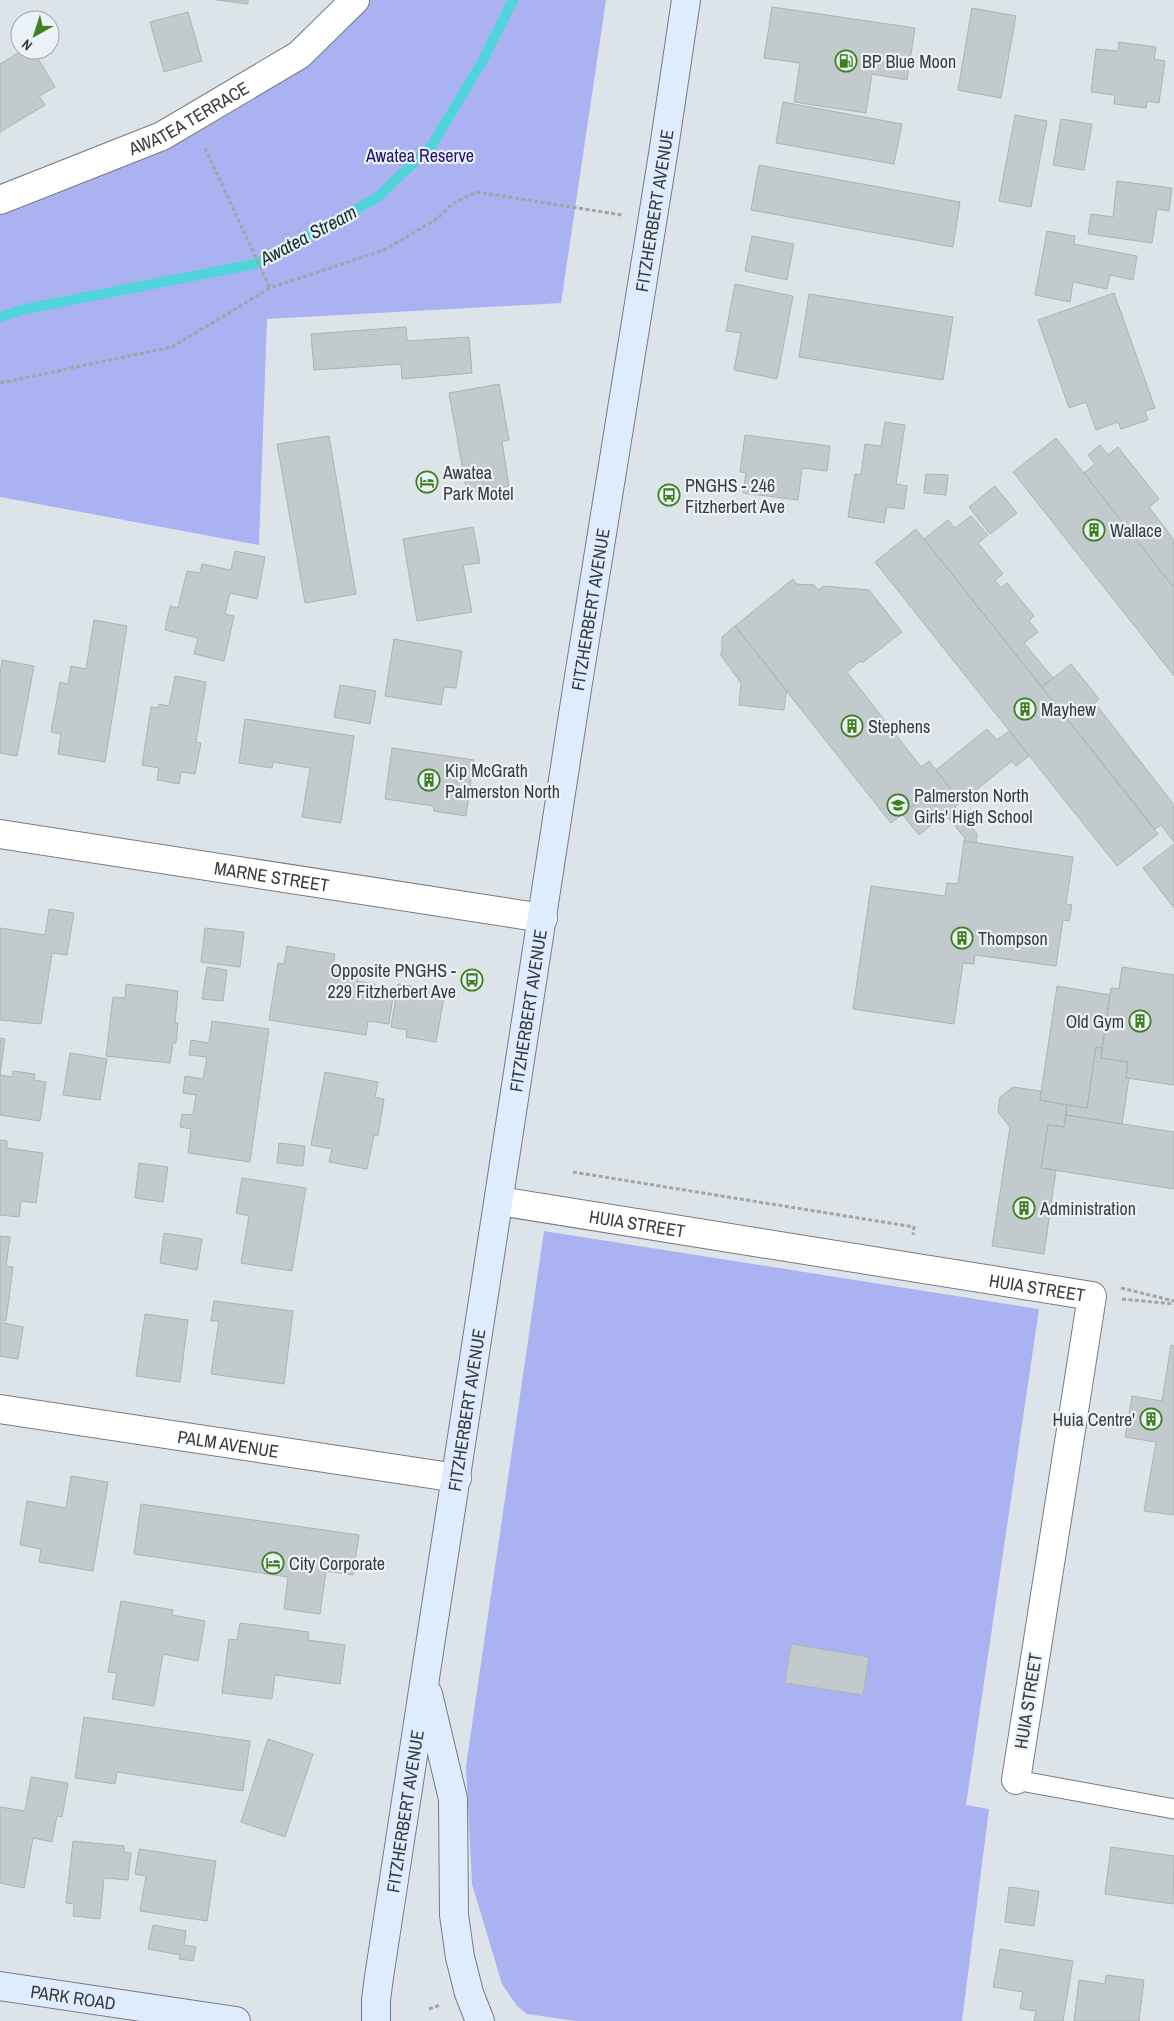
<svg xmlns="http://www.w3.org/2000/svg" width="1174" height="2021" font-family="'Archivo Narrow',sans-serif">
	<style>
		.green { fill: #aab2f1 }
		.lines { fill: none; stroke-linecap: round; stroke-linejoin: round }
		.stream { stroke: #4fd5d9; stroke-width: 10 }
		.building { fill: #c2cacd; stroke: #abb3b6 }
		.lane-casing { stroke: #767c80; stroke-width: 21 }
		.street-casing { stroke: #767c80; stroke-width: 30 }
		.secondary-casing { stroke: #767c80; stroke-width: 30 }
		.path { stroke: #9fa5a8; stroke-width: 3; stroke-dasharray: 4 2.5; stroke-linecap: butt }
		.lane { stroke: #fff; stroke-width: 19 }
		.street { stroke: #fff; stroke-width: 28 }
		.secondary { stroke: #dfecff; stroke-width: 28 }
		.labels { text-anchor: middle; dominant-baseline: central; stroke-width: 4.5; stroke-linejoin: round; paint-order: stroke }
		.poi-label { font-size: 18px; fill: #3a3c3e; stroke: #eaf2f7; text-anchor: start }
		.street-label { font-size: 18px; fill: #3a3c3e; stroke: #eaf2f7 }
		.park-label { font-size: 18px; fill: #21136d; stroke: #eaf2f7 }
		.water-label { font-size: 19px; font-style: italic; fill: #172e2e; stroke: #eaf2f7 }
	</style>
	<rect width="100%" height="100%" fill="#dde4e9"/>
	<path class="green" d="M355,0H606L561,303L267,319L259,545L0,497V200L162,136Z
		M544,1231L1039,1309L966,1805L989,1809L962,2021H576L527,2014L517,2006L502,1984L472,1884L466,1766Z"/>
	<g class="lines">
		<path class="stream" d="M0,317L21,310L259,263L378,197L432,145L483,60L513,0"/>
	</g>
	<path class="building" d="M217,0H248V4Z
		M772,7L915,28L907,80L872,74L866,113L794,102L800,63L764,58Z
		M972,8L1016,16L1001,98L958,90Z
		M188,12L202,61L164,72L150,22Z
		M1119,42L1156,47L1154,59L1165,61L1159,103L1147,101L1146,108L1114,104L1115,95L1091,92L1096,49L1118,51Z
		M23,50H33L55,87L39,96L45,105L0,132V64Z
		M783,102L902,124L894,164L776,143Z
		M1015,115L1047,121L1031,207L999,201Z
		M1061,119L1092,124L1084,170L1053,165Z
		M759,165L960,202L953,247L751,210Z
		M1117,181L1172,188L1169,211L1157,209L1152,243L1088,234L1091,214L1113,217Z
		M1047,231L1075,236L1074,244L1137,256L1133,280L1110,275L1107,289L1073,282L1070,302L1035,295Z
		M752,236L794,244L787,280L745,271Z
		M735,284L793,296L777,379L734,370L741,333L726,331Z
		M1114,293L1155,408L1145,411L1148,420L1121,429L1118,422L1096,430L1086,402L1069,408L1038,320Z
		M809,294L953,317L943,380L799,357Z
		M406,327L407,341L469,337L472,373L402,379L401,364L314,370L311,334Z
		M499,384L509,440L502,442L509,486L467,493L449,393Z
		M885,422L905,425L896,484L907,486L904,509L887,507L884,523L848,517L855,474L861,475L865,444L881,446Z
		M745,435L830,446L827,471L802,468L798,500L743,493L746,473L740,472Z
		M329,436L356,594L305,603L277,444Z
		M1056,438L1174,588V676L1013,472Z
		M1100,445L1108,455L1118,447L1159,499L1149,507L1174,540V588L1084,473L1095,464L1088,455Z
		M926,474L948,475L946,495L924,493Z
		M995,486L1017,513L990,534L969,507Z
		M971,516L988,535L978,543L1003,574L995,580L1001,588L1007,583L1034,616L1029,621L1038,632L1024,643L1053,678L1042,687L924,539L948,520L955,528Z
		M473,527L480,563L463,565L472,612L417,621L403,539Z
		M916,529L1158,834L1117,866L875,562Z
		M235,551L265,557L257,599L230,593L225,614L234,616L224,661L194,654L198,638L165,630L170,606L178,608L187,571L200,573L202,564L231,570Z
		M793,579L796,584L814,585L818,590L824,586L869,590L902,632L862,663L860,661L847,672L921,767L929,761L953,792L935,806L926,795L891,823L735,626Z
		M94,620L127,626L105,762L58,754L61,734L51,732L60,682L68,684L71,666L86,669Z
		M735,626L788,692L786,694L784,710L739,705L741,683L720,654L722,653V637Z
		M394,639L462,651L456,688L444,687L441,705L385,696Z
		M2,660L34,666L17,756L0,753V673Z
		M1071,664L1099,699L1095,703L1174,805V842L1161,825L1155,829L1042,687Z
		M175,676L206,682L196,742L201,743L195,774L181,772L179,784L157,780L159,768L142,765L151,707L158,708L159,704L169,706Z
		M340,685L376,691L370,724L334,717Z
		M245,719L354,736L341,823L302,817L310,768L273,762L272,768L239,763Z
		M987,729L997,740L1009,731L1029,756L1016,766L1012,761L955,807L977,834L976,843L964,841L965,838L946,815L943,818L941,817L919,835L902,814L926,795L935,806L953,792L936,770Z
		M392,748L474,760L466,816L434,811L433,806L385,799Z
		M964,841L1073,857L1066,904L1072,905L1069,921L1063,920L1056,966L975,955L974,964L963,963L954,1024L853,1009L871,886L945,896L947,883L958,884Z
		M1174,844V908L1143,868Z
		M49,909L74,913L67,955L52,953L41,1024L0,1020V928L45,935Z
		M205,928L244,932L240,967L201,962Z
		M287,946L335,954L333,967L358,971L357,981L375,984L373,994L393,997L389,1024L368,1021L366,1035L269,1020L278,963L284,964Z
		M207,967L227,970L223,1001L202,999Z
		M1122,967L1174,975V1085L1126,1078L1128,1062L1101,1058L1111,988L1119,989Z
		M126,984L178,991L175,1023H178L176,1043H173L170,1063L106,1056L113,997L125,998Z
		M398,984L445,992L436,1042L406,1037L407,1030L391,1027Z
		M1057,986L1110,995L1102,1048L1096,1047L1087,1108L1040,1100Z
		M212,1021L269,1029L250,1162L188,1153L191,1129L180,1127L182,1114L193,1115L196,1095L183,1093L185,1076L203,1079L207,1057L189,1055L191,1040L209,1043Z
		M0,1038L5,1039L0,1075L12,1077L13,1071L35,1074L34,1080L46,1082L40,1121L0,1115Z
		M1096,1047L1102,1048L1101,1058L1128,1062L1126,1078H1129L1122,1124L1066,1115L1067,1105L1087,1108Z
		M70,1053L107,1059L100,1100L63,1095Z
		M325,1072L378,1082L375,1097L384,1099L378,1136L374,1135L367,1169L329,1162L332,1149L311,1145Z
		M1013,1087L1041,1091L1040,1100L1067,1105L1064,1127L1048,1125L1041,1168L1056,1170L1044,1254L992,1246L1010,1127L998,1112L1000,1097Z
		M1066,1115L1174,1132V1189L1041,1168L1048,1125L1064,1127Z
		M0,1140L7,1141V1148L43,1153L36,1203L21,1201L19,1217L0,1215Z
		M279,1143L305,1146L303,1166L277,1163Z
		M139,1163L168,1167L163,1202L135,1198Z
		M242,1178L306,1188L292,1271L241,1263L249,1216L236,1213Z
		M164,1233L202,1239L197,1270L160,1263Z
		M0,1236L10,1237L6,1266L13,1267L6,1321L0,1320Z
		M214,1301L293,1311L284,1384L211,1374L219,1321H211Z
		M145,1314L188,1320L180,1382L136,1376Z
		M0,1322L23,1327L18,1359L0,1356Z
		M1171,1345L1174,1346V1515L1144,1511L1156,1442L1125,1437L1132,1396L1162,1401Z
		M71,1476L108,1482L93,1571L39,1562L41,1549L20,1545L27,1501L66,1508Z
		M141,1504L359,1535L353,1575L326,1571L320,1614L284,1609L288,1577L134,1554Z
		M121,1601L173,1610L172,1615L205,1621L198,1661L163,1654L154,1706L112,1699L117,1673L108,1672Z
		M240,1623L309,1632L308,1640L345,1645L340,1684L275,1675L272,1699L222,1693L229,1639L237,1640Z
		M791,1644L869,1657L863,1695L785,1683Z
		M84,1717L250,1741L243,1791L117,1772L115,1784L75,1778Z
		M268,1739L313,1754L285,1837L241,1822Z
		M31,1777L68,1783L62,1817L57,1816L52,1842L33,1838L24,1888L0,1883V1807L25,1811Z
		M73,1841L124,1846V1852L131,1853L128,1880L104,1878L100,1919L73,1916L74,1904L66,1903Z
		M1111,1847L1174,1856L1173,1904L1105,1894Z
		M139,1849L216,1861L207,1921L140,1911L146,1876L135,1874Z
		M1009,1887L1039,1891L1034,1926L1005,1922Z
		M153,1925L186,1931L184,1945L196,1947L193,1961L179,1959L180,1955L148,1949Z
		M1000,1949L1073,1961L1063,2021H1034L1036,2011L1020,2009L1023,1992L993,1987Z
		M1106,1975L1144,1980L1139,2021H1074L1079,1980L1105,1984Z"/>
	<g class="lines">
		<g class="lane-casing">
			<path id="lane" d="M1016,1780L1174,1809"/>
		</g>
		<g class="street-casing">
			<g id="street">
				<path id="s1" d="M0,200L162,136L299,55L355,0"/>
				<path id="s2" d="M0,834L543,918"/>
				<path id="s3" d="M499,1201L1092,1296L1016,1780"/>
				<path id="s4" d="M0,1409L457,1478"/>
			</g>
		</g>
		<g class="secondary-casing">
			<g id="secondary">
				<path d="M428,1694L453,1799L454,1915L460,1957L469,1993L480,2021"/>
				<path id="s5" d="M0,1986L236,2021"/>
				<path id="s6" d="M376,2021V2000L379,1977L577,689L664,148L686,0"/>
			</g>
		</g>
		<path class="path" d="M205,148L270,288
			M0,383L172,347L270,288L384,250L438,218L452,204L476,192L622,215
			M573,1172L914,1227L913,1235
			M1121,1288L1174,1301
			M1122,1299L1174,1304
			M429,2009L440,2005"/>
		<use href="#lane" class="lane"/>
		<use href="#street" class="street"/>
		<use href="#secondary" class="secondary"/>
	</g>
	<defs>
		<g id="fuel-ring" transform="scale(1.125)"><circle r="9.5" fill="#eaf2f7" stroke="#3f7f1f" stroke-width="1.5"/><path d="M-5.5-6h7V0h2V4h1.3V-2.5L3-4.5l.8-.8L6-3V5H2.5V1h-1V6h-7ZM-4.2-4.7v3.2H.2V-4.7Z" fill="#3f7f1f"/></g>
		<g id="hotel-ring" transform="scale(1.125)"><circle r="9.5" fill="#eaf2f7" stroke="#3f7f1f" stroke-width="1.5"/><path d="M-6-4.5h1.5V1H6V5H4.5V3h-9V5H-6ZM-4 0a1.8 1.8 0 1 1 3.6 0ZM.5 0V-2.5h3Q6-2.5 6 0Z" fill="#3f7f1f"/></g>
		<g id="bus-ring" transform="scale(1.125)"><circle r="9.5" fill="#eaf2f7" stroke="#3f7f1f" stroke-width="1.5"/><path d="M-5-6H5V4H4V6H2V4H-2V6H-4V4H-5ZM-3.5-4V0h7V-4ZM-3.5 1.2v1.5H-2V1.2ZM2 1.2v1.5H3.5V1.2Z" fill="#3f7f1f"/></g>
		<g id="building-ring" transform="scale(1.125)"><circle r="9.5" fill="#eaf2f7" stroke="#3f7f1f" stroke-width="1.5"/><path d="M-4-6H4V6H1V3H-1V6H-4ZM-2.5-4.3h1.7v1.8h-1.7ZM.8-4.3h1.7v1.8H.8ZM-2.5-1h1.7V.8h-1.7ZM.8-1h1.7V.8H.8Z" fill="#3f7f1f"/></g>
		<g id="school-ring" transform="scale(1.125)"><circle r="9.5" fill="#eaf2f7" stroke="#3f7f1f" stroke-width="1.5"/><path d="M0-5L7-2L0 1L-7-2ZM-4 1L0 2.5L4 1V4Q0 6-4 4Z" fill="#3f7f1f"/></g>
	</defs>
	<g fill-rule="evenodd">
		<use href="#fuel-ring" x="846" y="61"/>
		<use href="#hotel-ring" x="427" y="482"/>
		<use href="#bus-ring" x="669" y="495"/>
		<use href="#building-ring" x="1094" y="530"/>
		<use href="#building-ring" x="1025" y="709"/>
		<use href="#building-ring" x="852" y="726"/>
		<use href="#building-ring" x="429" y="780"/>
		<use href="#school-ring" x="898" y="805"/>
		<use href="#building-ring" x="962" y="938"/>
		<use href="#bus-ring" x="472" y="980"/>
		<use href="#building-ring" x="1140" y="1021"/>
		<use href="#building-ring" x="1024" y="1208"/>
		<use href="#building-ring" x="1151" y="1419"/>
		<use href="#hotel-ring" x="273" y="1563"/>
	</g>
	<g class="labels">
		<g class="poi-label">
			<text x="862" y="61">BP Blue Moon</text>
			<text x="443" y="472">Awatea<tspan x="443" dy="21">Park Motel</tspan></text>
			<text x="685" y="485">PNGHS - 246<tspan x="685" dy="21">Fitzherbert Ave</tspan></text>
			<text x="1110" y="530">Wallace</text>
			<text x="1041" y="709">Mayhew</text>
			<text x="868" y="726">Stephens</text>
			<text x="445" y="770">Kip McGrath<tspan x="445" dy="21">Palmerston North</tspan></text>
			<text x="914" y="795">Palmerston North<tspan x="914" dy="21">Girls' High School</tspan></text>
			<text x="978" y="938">Thompson</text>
			<text x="456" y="970" text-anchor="end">Opposite PNGHS -<tspan x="456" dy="21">229 Fitzherbert Ave</tspan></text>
			<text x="1124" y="1021" text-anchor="end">Old Gym</text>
			<text x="1040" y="1208">Administration</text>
			<text x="1135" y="1419" text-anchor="end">Huia Centre'</text>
			<text x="289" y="1563">City Corporate</text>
		</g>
		<g class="street-label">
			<text stroke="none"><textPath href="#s1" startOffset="206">AWATEA TERRACE</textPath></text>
			<text stroke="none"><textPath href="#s6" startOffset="1832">FITZHERBERT AVENUE</textPath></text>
			<text stroke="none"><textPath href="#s6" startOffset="1428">FITZHERBERT AVENUE</textPath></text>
			<text stroke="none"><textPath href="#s2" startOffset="275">MARNE STREET</textPath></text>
			<text stroke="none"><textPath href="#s6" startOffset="1022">FITZHERBERT AVENUE</textPath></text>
			<text stroke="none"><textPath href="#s3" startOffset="140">HUIA STREET</textPath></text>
			<text stroke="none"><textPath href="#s3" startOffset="545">HUIA STREET</textPath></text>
			<text stroke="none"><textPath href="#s6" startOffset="618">FITZHERBERT AVENUE</textPath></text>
			<text stroke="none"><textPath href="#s4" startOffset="231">PALM AVENUE</textPath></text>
			<text transform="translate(1028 1701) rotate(-81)">HUIA STREET</text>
			<text stroke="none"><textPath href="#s6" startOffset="212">FITZHERBERT AVENUE</textPath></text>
			<text stroke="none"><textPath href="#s5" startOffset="74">PARK ROAD</textPath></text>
		</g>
		<g class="park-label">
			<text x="420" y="155">Awatea Reserve</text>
		</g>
		<g class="water-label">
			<text transform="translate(308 235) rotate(-28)">Awatea Stream</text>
		</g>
	</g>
	<g transform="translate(35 35) rotate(219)"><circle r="24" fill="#eaf2f7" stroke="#a4a9ad"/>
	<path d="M0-4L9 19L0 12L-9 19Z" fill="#3f7f1f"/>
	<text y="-8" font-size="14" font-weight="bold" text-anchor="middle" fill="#3a3c3e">N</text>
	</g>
</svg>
